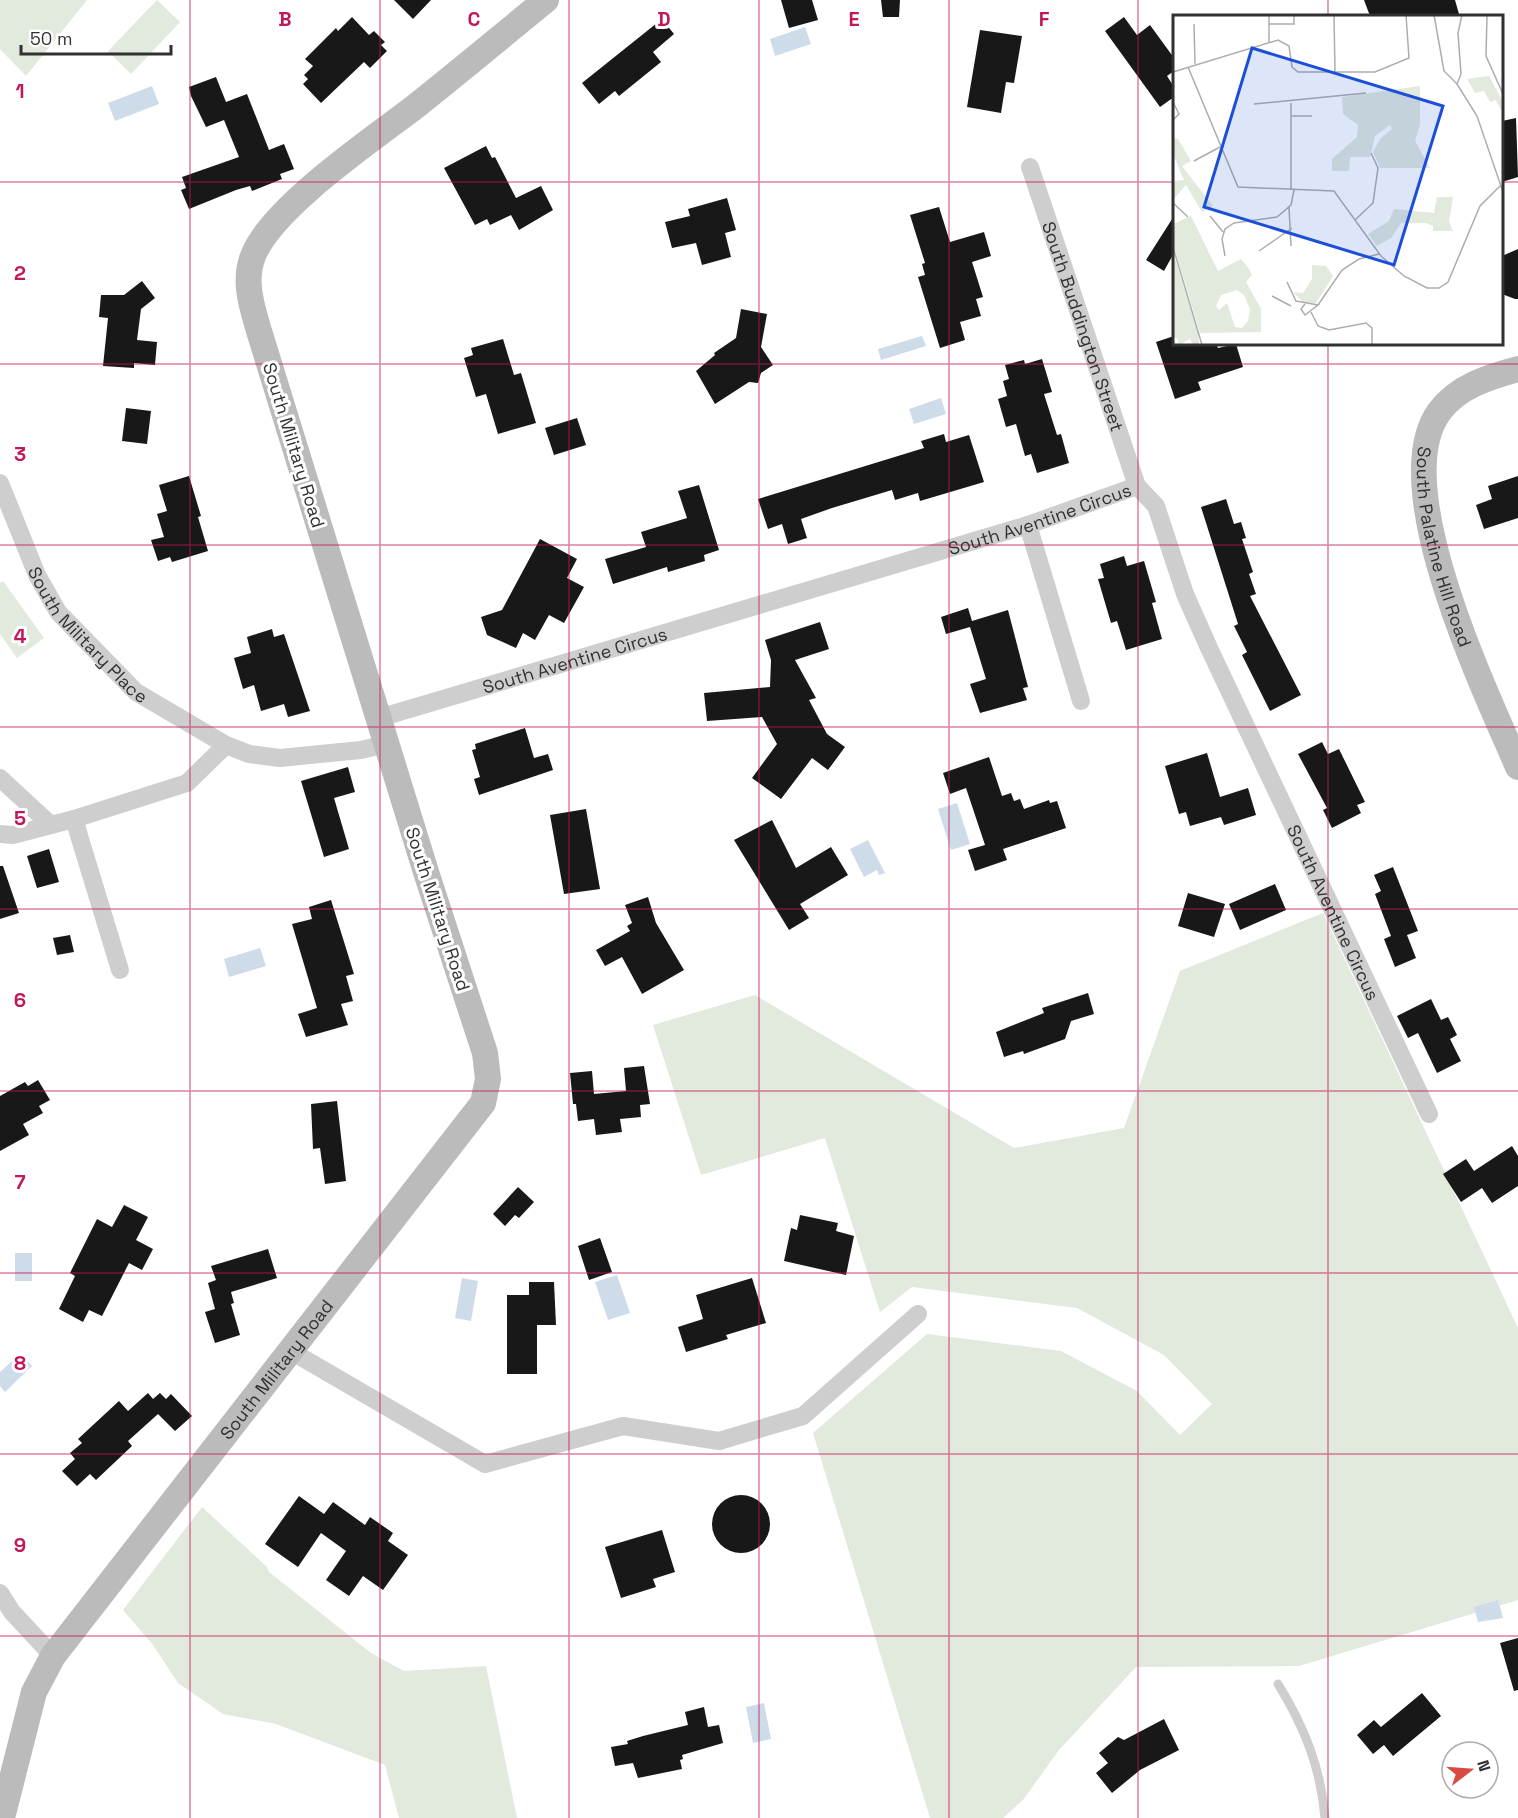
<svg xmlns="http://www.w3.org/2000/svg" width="1518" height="1818" font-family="'Space Grotesk',sans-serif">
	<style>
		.green { fill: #e2e9dd }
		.water { fill: #cedcea }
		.building { fill: #181818 }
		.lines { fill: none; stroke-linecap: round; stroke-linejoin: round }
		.lane { stroke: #cecece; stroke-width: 9 }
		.street { stroke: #cecece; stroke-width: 18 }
		.secondary { stroke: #bbb; stroke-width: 26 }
		.grid { fill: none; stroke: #c2185b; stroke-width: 1.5; stroke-opacity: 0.55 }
		.labels { text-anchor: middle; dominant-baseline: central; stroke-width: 6; stroke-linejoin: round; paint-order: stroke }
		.street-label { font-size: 18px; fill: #313131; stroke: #fff }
		.inset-road { fill: none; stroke: #adadad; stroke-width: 1.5 }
		.view { fill: #1d4ed8; fill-opacity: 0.15; stroke: #1d4ed8; stroke-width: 3 }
		.inset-edge { fill: none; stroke: #313131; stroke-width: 3 }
		.grid-label { font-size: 20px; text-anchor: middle; font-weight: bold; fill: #c2185b; stroke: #fff; stroke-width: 6; stroke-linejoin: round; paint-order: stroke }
	</style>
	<rect width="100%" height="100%" fill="#fff"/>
	<path class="green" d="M0,0H87L26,76L0,49Z
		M157,0L180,22L131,74L108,51Z
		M3,581L44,638L17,658L0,634V583Z
		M1323,913L1518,1328V1600L1299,1666L1136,1667L1059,1750L1023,1800L1003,1818H930L813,1433L927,1334L1061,1351L1137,1391L1180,1435L1212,1404L1164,1355L1077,1308L912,1287L880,1312L825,1138L701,1175L653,1025L755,995L1014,1148L1124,1128L1180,971Z
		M202,1507L267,1567L269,1572L371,1653L404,1671L486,1666L517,1818H399L385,1765L276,1724L223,1714L178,1683L153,1645L123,1610Z"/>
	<path class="water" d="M805,27L811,44L775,56L770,39Z
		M152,86L159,104L115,121L108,103Z
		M922,336L926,346L881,360L878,349Z
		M941,398L946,414L914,424L909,409Z
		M957,803L970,844L951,850L938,809Z
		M868,840L885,873L879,875L877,870L864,877L850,849Z
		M260,948L266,966L229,977L224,959Z
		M15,1253H32V1281H15Z
		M617,1275L630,1313L608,1320L595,1282Z
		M462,1278L478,1281L471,1321L455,1318Z
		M21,1353L32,1366L5,1392L0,1386V1372Z
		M1498,1600L1503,1618L1478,1622L1474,1607Z
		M764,1703L771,1739L753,1743L746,1707Z"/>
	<path class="building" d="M394,0H431L413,19Z
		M781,0H812L818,20L789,28Z
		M881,0H900L899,17H883Z
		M1364,0H1455L1459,14L1450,16H1370Z
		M352,17L369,35L374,31L385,42L381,45L387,51L370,68L364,62L321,103L303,84L308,79L304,75L313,66L305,59L336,28L338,31Z
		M1124,17L1137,35L1150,25L1174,58V71L1167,76L1174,87V97L1160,107L1105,31Z
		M662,19L674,34L653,52L661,62L619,96L615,91L599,104L582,83Z
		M980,30L1022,36L1014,83L1006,82L1001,113L967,107Z
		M216,77L226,102L247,94L269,150L284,144L294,169L280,174L282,179L252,191L250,186L236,190L189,209L181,190L186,188L182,177L239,157L224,120L206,127L191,96L189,87Z
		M1516,118L1518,177L1502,182V121Z
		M486,146L492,158L495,157L516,198L541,186L553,210L519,230L511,215L490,225L487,219L475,225L444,168Z
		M727,198L736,230L725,233L731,257L702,265L696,243L672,248L665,222L690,216L688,209Z
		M939,207L950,242L984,232L991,256L972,262L983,297L976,299L981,316L960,322L965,340L940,348L918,277L925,275L922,264L925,263L910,215Z
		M1174,216V253L1164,271L1146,260Z
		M1518,249V299H1515L1502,294V256Z
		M142,281L155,298L141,309L137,340L157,342L155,365L134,363V368L103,366L108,318L99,317L101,295H124Z
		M741,309L767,314L761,347L773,365L761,373L758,383L749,382L715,404L696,371L715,355L714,353L736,338Z
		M1174,336V344H1216L1218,348L1236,344L1243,367L1198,382L1201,390L1175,399L1156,342Z
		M503,339L514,375L521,373L536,423L498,434L486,394L476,397L464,358L473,355L471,348Z
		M1042,359L1052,392L1044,394L1057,435L1061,434L1069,463L1037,473L1031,454L1025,456L1016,424L1006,427L998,399L1007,396L1003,381L1009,379L1005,365L1024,360L1025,364Z
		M126,408L151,411L147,444L122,441Z
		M577,418L586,445L554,455L545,428Z
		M944,434L946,442L969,435L984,482L920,501L918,493L895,500L892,490L832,508L801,519L807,538L788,544L782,524L768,529L758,499L924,448L921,441Z
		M189,476L201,516L198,517L208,551L172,562L170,557L158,561L151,540L164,537L157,514L167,511L159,485Z
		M1518,476V518L1484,529L1476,505L1492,499L1488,486Z
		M699,485L719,550L704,555L705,561L668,572L667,567L613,584L605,559L646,547L641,532L687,518L678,491Z
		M1226,499L1234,524L1241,522L1246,538L1242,539L1253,572L1249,574L1256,594L1250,596L1301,695L1270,711L1242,655L1247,652L1234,626L1238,624L1201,507Z
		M540,539L577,559L567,578L584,587L564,623L549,615L535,640L523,633L516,648L487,635L481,617L502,610Z
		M1124,556L1127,566L1144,561L1156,602L1152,603L1162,639L1126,650L1117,621L1111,623L1098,579L1104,578L1100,564Z
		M968,608L972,621L1008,610L1028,687L1023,688L1027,700L980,713L970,684L986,679L970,627L946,634L941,617Z
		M820,622L829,649L795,660L816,698L809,700L827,734L845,747L828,770L812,758L781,799L752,778L777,744L762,717L707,721L704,693L770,687L771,660L765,640Z
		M272,629L274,637L284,634L310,711L288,717L284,704L261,711L254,685L243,689L234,658L251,653L247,637Z
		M525,728L534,758L548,754L553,770L479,795L474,779L480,777L472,750L476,749L475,744Z
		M1322,742L1328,754L1339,749L1365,802L1357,805L1361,813L1332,828L1323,810L1327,808L1298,754Z
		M1207,753L1220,797L1248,788L1256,815L1224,825L1221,817L1190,826L1186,812L1179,814L1165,766Z
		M989,757L1002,796L1011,793L1014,801L1020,799L1024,809L1049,800L1050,803L1057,801L1066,828L1003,849L1007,860L975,871L968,850L985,845L966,788L950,794L943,773Z
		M348,767L355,792L334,798L349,849L324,857L301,781Z
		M586,809L600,889L564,894L550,815Z
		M772,820L796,868L831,847L848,875L800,904L809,918L789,930L734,840Z
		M49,849L59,882L37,888L27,856Z
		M0,866H3L19,913L0,919Z
		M1393,867L1418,931L1407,935L1416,958L1395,967L1384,939L1391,936L1375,894L1381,891L1374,875Z
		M1275,884L1286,910L1240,930L1229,904Z
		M1188,893L1225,904L1214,937L1178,926Z
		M648,897L656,923L684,970L642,994L622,957L605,966L596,950L630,931L627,926L632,923L625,905Z
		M331,900L354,974L346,976L353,1001L341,1004L348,1025L306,1037L298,1014L317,1008L292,924L312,919L309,907Z
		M70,935L74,952L57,955L53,938Z
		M1088,993L1094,1014L1071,1021L1065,1039L1024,1054L1023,1051L1004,1057L996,1032L1044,1013L1042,1008Z
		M1431,999L1441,1020L1448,1017L1457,1035L1450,1039L1461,1061L1437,1073L1418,1033L1408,1038L1397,1016Z
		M644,1066L650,1104L640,1105L641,1117L620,1119L622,1132L596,1135L594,1119L578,1121L576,1104H573L570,1073L592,1071L594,1094L626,1091L624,1068Z
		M38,1080L50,1100L39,1106L43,1113L23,1124L29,1135L0,1151V1096L25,1082L28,1086Z
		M337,1101L346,1181L325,1184L320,1148L313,1149L311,1104Z
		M1512,1146L1518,1156V1186L1492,1203L1482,1188L1461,1202L1443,1174L1466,1159L1474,1171Z
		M518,1187L534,1202L519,1218L515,1215L505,1226L493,1214Z
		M124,1205L148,1217L136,1240L153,1249L142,1270L129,1263L102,1316L89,1310L83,1322L59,1309L75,1276L70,1273L97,1219L112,1227Z
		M800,1215L838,1223L836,1231L854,1236L846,1275L784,1261L791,1228L797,1230Z
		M600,1238L612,1272L589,1280L578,1246Z
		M268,1249L277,1278L231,1292L234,1303L231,1304L240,1335L215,1343L205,1312L215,1309L208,1283L216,1280L211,1266Z
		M752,1278L766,1323L726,1335L728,1339L686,1352L678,1327L703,1319L696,1295Z
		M529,1282H554L556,1325H537V1374H507V1295H529Z
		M148,1393L153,1399L160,1393L166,1399L171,1394L192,1416L175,1431L158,1414L128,1441L132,1446L96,1480L90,1474L77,1486L62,1471L75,1459L70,1453L82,1443L78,1439L119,1401L128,1411Z
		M712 1524a29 29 0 1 1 58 0a29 29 0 1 1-58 0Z
		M299,1496L324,1514L333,1502L365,1525L370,1517L393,1533L388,1541L408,1555L383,1590L363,1576L349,1596L326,1580L346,1551L321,1533L298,1567L265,1544Z
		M662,1530L675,1572L653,1579L656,1587L621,1598L605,1547Z
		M1518,1638V1690L1514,1691L1500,1643Z
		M1422,1693L1441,1716L1393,1756L1384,1745L1373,1754L1357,1735L1374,1720L1381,1727Z
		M704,1707L708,1727L719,1725L723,1743L682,1755L683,1759L680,1760L682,1769L638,1778L633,1763L615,1766L611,1747L628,1744L627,1741L643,1736L688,1725L685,1712Z
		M1164,1719L1179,1750L1140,1770L1112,1793L1096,1773L1108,1763L1099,1753L1118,1737L1124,1740Z"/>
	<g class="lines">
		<path class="lane" d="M1278,1684C1304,1726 1321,1768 1325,1818"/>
		<g class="street">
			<path id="s1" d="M1030,167L1137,486L1156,506L1185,594L1209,648L1429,1114"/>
			<path id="s2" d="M0,483L37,575L58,612L136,692L226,745L249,754L280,758L361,750L386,744"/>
			<path d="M1028,525L1081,701"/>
			<path id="s3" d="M379,718L1028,525L1137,486"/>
			<path d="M0,778L51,825"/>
			<path d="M74,819L120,970"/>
			<path d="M0,834L13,835L74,819L187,783L226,745"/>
			<path d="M289,1350L485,1464L623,1426L719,1441L803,1416L918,1314"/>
			<path d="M0,1593L12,1612L53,1656"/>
		</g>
		<g class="secondary">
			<path id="s4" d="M1518,369C1489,377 1458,386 1439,412C1386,486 1486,692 1518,767"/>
			<path id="s5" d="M2,1818L34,1692L53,1656L483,1103L488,1079L485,1053L426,872L259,331C252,307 243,281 253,256C272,207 372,140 416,106C460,71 503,35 546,0"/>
		</g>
	</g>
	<path class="grid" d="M190,0V1818M380,0V1818M569,0V1818M759,0V1818M949,0V1818M1138,0V1818M1328,0V16M0,182H1174M1502,182H1518M1328,344V1818M0,364H1518M0,545H1518M0,727H1518M0,909H1518M0,1091H1518M0,1273H1518M0,1454H1518M0,1636H1518"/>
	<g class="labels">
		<g class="street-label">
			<text stroke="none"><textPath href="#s1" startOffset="168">South Buddington Street</textPath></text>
			<text transform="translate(294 445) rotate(73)">South Military Road</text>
			<text stroke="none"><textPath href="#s3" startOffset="690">South Aventine Circus</textPath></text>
			<text stroke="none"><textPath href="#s4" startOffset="232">South Palatine Hill Road</textPath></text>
			<text stroke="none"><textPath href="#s2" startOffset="178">South Military Place</textPath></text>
			<text stroke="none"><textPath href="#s3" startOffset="204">South Aventine Circus</textPath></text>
			<text transform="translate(438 909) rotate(72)">South Military Road</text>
			<text stroke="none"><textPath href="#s1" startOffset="808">South Aventine Circus</textPath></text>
			<text stroke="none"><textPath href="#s5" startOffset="534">South Military Road</textPath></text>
		</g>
	</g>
	<g transform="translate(1173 15)">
		<rect width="330" height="330" fill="#fff"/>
		<path d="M316,61L330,87L329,97L323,85L317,87L311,76L302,78L294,64ZM247,71V109L242,126L257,153H207L200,137L207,124L219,114L217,110L202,121L197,142H177L176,156H159V144L184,122L185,110L170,99L169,82ZM0,123L5,124L18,146L9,151L40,191L29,197L13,170L0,185V166L11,165L0,139ZM264,182H280L276,206L280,216H260V211L253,208H228L218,223L204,231L195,219L216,206L221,194L261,198ZM18,201L45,256L68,244L76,254L79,260L73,267L88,294V317L27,318L0,228V209ZM64,275L71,280L77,294L75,306L69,313L62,312L54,288L46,295L43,291L48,280ZM0,237L25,318L26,330H20L17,324L6,330L5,324L0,322ZM139,250L153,251L160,261L143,288H131L120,277L130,278L139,264Z" fill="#e2e9dd" fill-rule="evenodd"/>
		<path class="inset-road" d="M96,0V27M161,0L162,57M261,0L271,56L284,69L288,59L285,18L289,0M314,0L313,41L330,79M21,9L22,49M96,9H121V0M15,52L65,172L161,176L208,241L231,261L254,273H266L275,267L307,191L327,171M0,57L105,25L116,31L119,52L125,57H202L236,43L233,0M284,69L304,101L330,177M0,87L6,99L0,105M118,88V175M81,89L193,78M119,101H139M21,146L47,132M0,188L15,202M116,192L118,231M37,201L50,217M182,205L200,188L205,153L198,138M0,232L29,330M86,236L119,213M52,241L49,224L52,214L61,208L104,202L118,190L121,175M114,267L123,286L145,290L132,300L128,294L132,289M99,281L118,291M145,290L169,255L186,244L206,239M138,297L145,311L156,315L193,308L199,313V330"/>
		<path class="view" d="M79,33L270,91L221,250L31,192Z"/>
		<rect width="330" height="330" class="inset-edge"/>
	</g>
	<g class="grid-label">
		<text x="285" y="26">B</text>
		<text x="474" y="26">C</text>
		<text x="664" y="26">D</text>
		<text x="854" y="26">E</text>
		<text x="1044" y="26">F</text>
		<text x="20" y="98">1</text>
		<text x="20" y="280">2</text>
		<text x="20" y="461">3</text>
		<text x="20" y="643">4</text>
		<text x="20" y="825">5</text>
		<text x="20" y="1007">6</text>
		<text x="20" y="1189">7</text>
		<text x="20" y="1370">8</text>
		<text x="20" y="1552">9</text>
	</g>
	<g transform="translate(1470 1770) rotate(73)"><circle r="28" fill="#ffffff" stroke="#adadad" stroke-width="1.5"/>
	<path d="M0-4.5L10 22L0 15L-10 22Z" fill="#d94b42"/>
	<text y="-9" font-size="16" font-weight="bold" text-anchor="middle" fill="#313131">N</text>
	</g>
	<path d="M21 45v9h150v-9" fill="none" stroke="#313131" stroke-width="3"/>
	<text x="30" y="45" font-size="18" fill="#313131" stroke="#ffffff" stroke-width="4.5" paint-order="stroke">50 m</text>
</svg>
